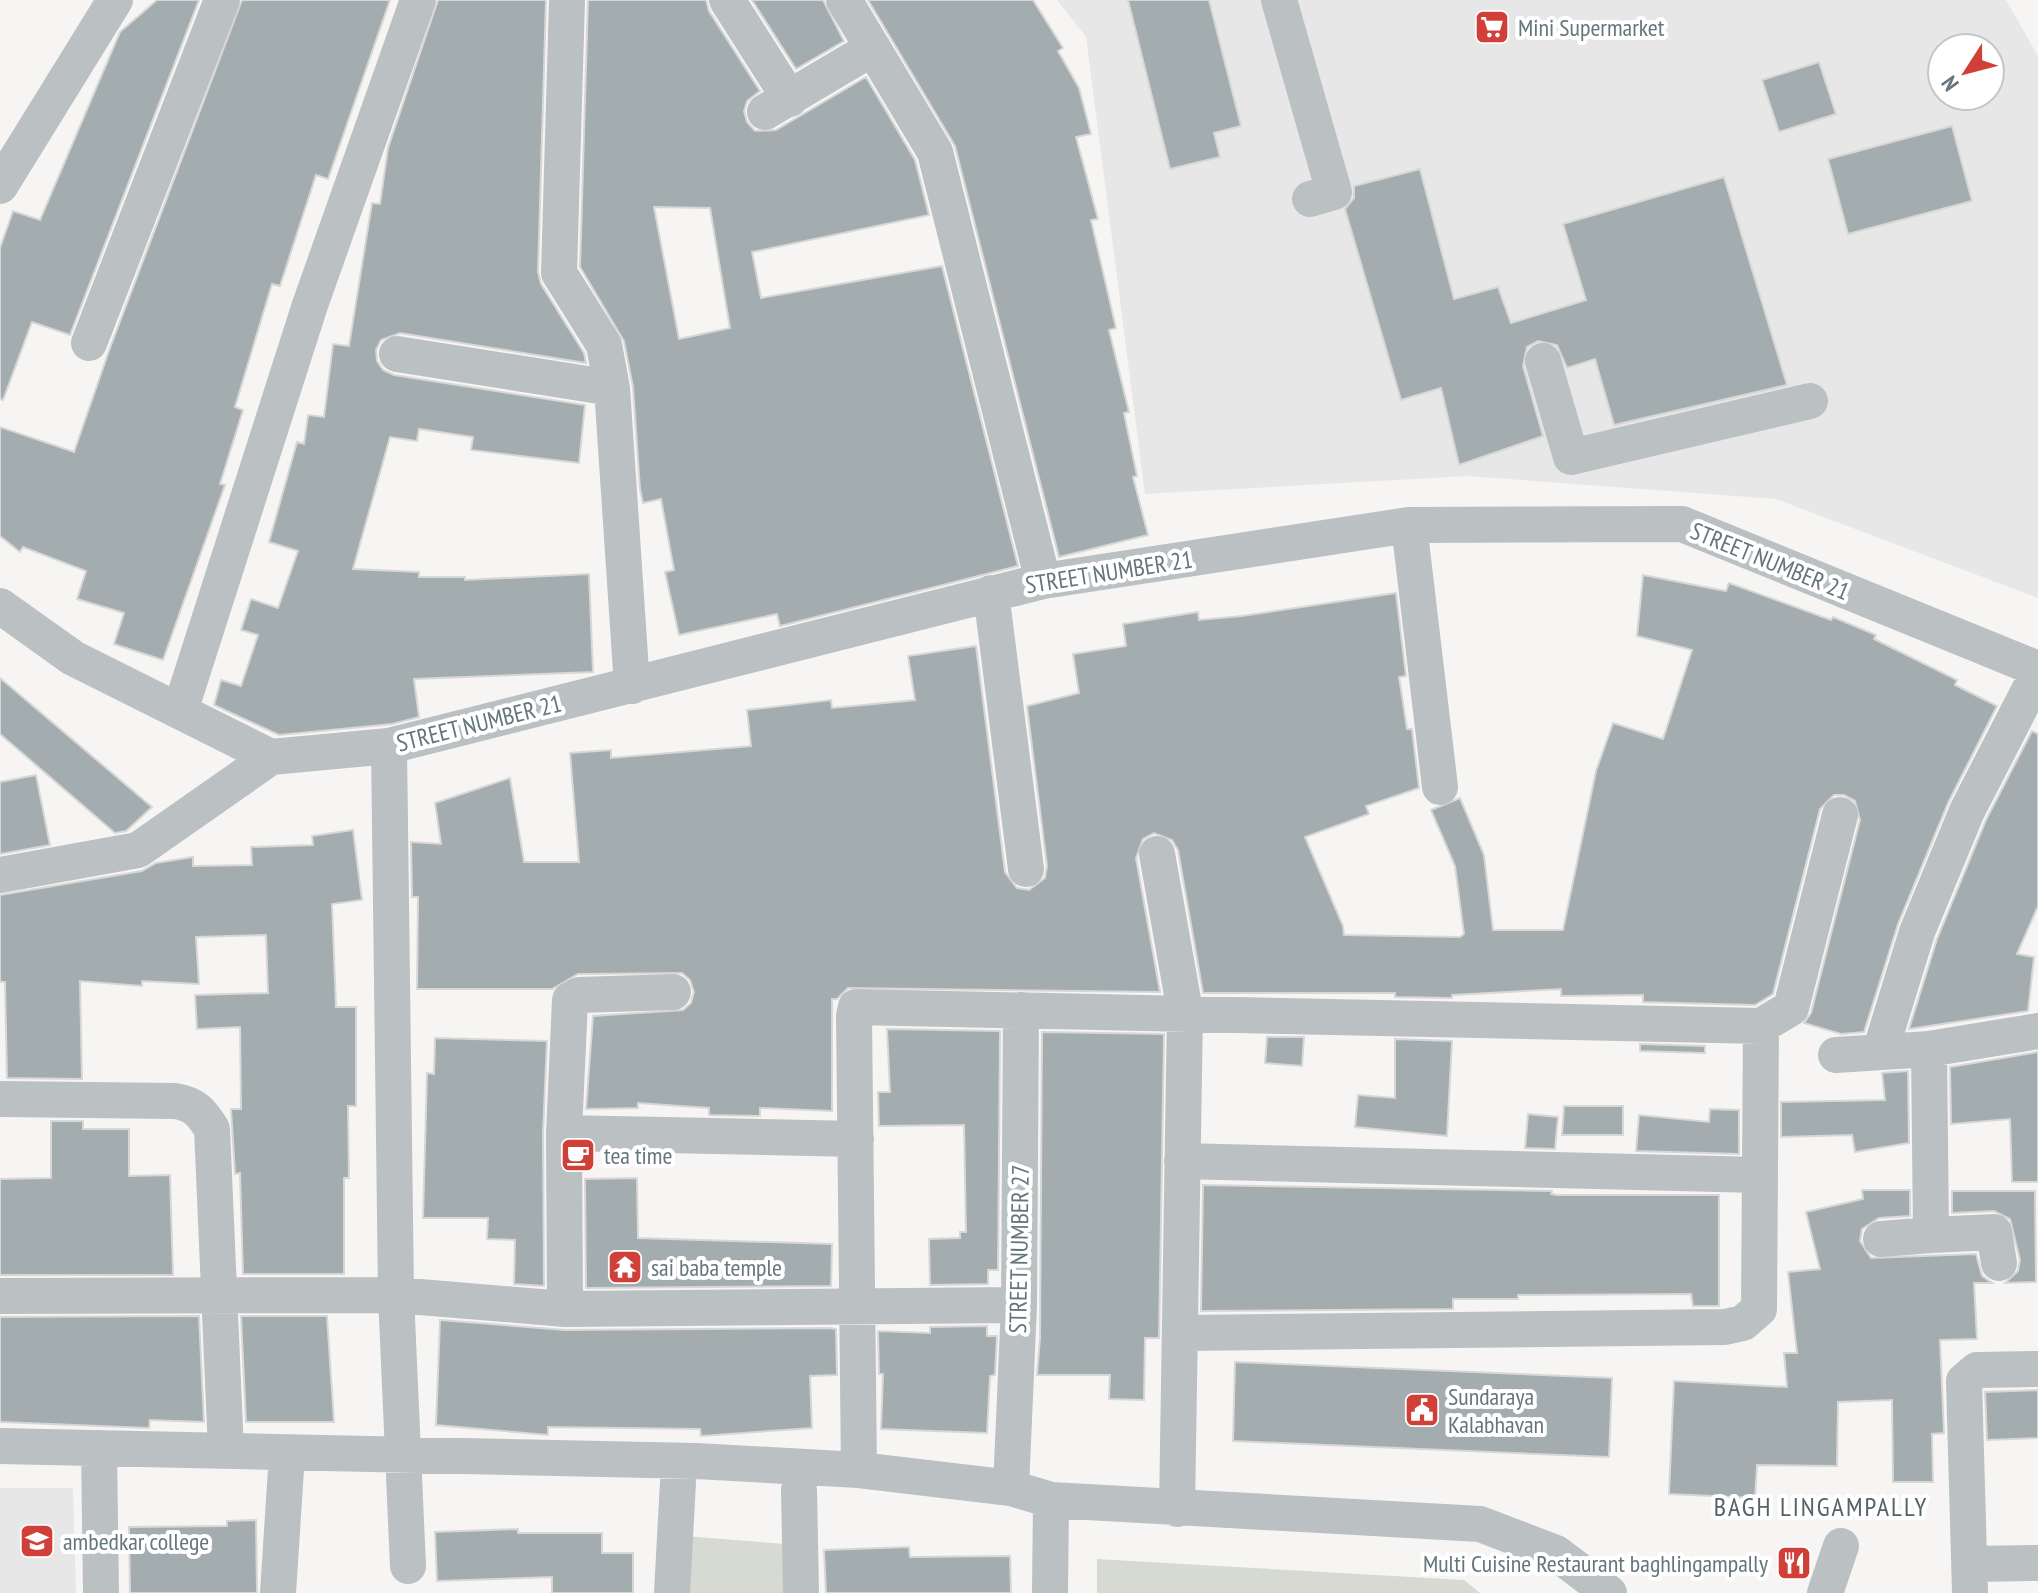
<svg xmlns="http://www.w3.org/2000/svg" width="2038" height="1593" font-family="'PT Sans Narrow',sans-serif">
	<style>
		.built { fill: #e6e7e6; fill-rule: evenodd }
		.green { fill: #d6dad2 }
		.building { fill: #a3acaf; stroke: #d7d7d5; stroke-width: 2; fill-rule: evenodd }
		.lines { fill: none; stroke-linecap: round; stroke-linejoin: round }
		.minor { stroke: #bbc0c2; stroke-width: 36 }
		.labels { text-anchor: middle; dominant-baseline: central; stroke-width: 8; stroke-linejoin: round; paint-order: stroke }
		.poi-label { font-size: 24px; fill: #64757b; stroke: #fff; text-anchor: start }
		.street-label { font-size: 24px; fill: #64757b; stroke: #fff }
		.neighbourhood-label { font-size: 26px; letter-spacing: 2px; fill: #556266; stroke: #fff }
	</style>
	<rect width="100%" height="100%" fill="#f6f5f3"/>
	<path class="built" d="M1057,0H2006L2038,56V598L1776,499L1468,476L1145,494L1086,37ZM1942,48H1990V96H1942Z
		M0,1488H73L76,1593H0Z"/>
	<path class="green" d="M684,1536L785,1544L786,1593H685Z
		M1097,1559L1464,1580L1480,1593H1097Z"/>
	<path class="building" d="M157,0H199L70,335L32,322L3,400L0,399V248L13,211L40,220L120,32Z
		M242,0H390L328,179L316,175L280,286L272,284L235,407L243,410L220,484L225,485L163,660L114,644L124,613L77,599L86,571L23,547L20,552L0,536V427L74,452L110,348Z
		M438,0H546L538,272L541,284L584,353L586,363L400,333L381,340L376,350L377,361L383,370L394,375L585,405L579,463L471,450L473,437L419,429L417,441L390,437L353,569L419,572V577H465V580L589,574L593,672L414,679L419,717L392,724L279,735L214,705L221,680L241,686L258,635L241,630L251,599L278,608L298,551L269,542L297,442L304,444L308,415L324,417L333,344L349,346L372,203L380,204L388,148Z
		M588,0H706L709,11L760,91L747,101L744,111L747,122L755,131L776,130L866,77L915,160L929,215L752,252L761,298L942,266L1018,566L780,626L777,614L679,635L665,572L674,570L661,499L643,503L640,489L633,387L624,341L580,267ZM654,207L710,208L730,328L679,339Z
		M752,0H823L844,41L796,69Z
		M868,0H1033L1063,48L1058,51L1079,88L1091,134L1076,137L1098,219L1091,220L1116,328L1109,330L1129,412L1124,413L1137,476L1133,477L1148,535L1059,557L955,146Z
		M1128,0H1209L1241,126L1214,133L1220,157L1170,169Z
		M1819,62L1836,114L1779,132L1762,80Z
		M1952,126L1972,201L1848,234L1828,159Z
		M1420,169L1454,299L1498,287L1511,323L1586,300L1563,224L1724,177L1787,385L1614,425L1595,359L1567,368L1557,345L1538,341L1527,347L1523,366L1543,436L1459,465L1441,388L1401,400L1345,209L1354,198V186Z
		M1643,575L1726,591L1729,583L1831,620L1833,617L1876,635L1874,639L1957,680L1955,685L1997,706L1948,803L1898,924L1864,1032L1841,1034L1804,1023L1811,1013L1860,820L1855,801L1844,795H1834L1820,809L1773,994L1755,1005L1643,1002V995L1561,996V989L1452,995V998L1395,997V993H1203L1178,850L1172,840L1154,833L1143,839L1136,858L1160,992L848,988L837,999H832V1111L760,1108V1116L709,1115V1108L638,1103V1108L586,1109L593,1016L683,1010L691,1003L694,992L690,980L682,973L578,974L552,989H417L418,897H412L411,842L441,844L435,803L510,778L524,862H579L570,753L611,750V758L751,746L747,710L831,700L832,708L915,700L908,656L976,646L1005,872L1017,888L1029,890L1045,878L1047,866L1027,706L1079,693L1073,654L1126,646L1123,624L1198,612L1199,620L1242,616L1396,593L1406,676L1399,677L1407,729H1412L1419,788L1366,806L1369,814L1305,837L1343,926L1344,935L1460,937L1464,934L1455,866L1431,810L1460,798L1484,855L1493,930H1563L1596,771L1613,723L1663,739L1692,650L1637,636Z
		M0,678L152,807L126,831L115,833L0,734Z
		M2032,731L2038,734V906L2017,954L2034,957L2028,1011L1909,1029L1937,939L1986,820Z
		M36,775L50,845L0,854V782Z
		M353,830L362,900L332,904L336,1007H356V1106H348L349,1178H344V1274H243L240,1173L235,1174L231,1109H241L240,1027L197,1029L195,995L268,993L266,935L196,937L199,984L142,981V986L80,981L82,1079L7,1078L5,982H0V895L142,871L156,863L193,857V866L252,865L251,847L313,845L312,836Z
		M887,1029L1000,1031L998,1270H988V1284L930,1285L929,1239L960,1238V1232H966L964,1125L879,1126L878,1092H890Z
		M1042,1032L1164,1034L1159,1338H1145L1144,1400L1109,1399L1110,1375H1037L1040,1338Z
		M1267,1037H1304L1302,1066L1265,1063Z
		M435,1038L547,1041L543,1133L544,1286L514,1284L515,1240L487,1239L488,1218H423L427,1073L434,1074Z
		M1395,1039L1452,1041L1447,1136L1355,1127L1358,1095L1395,1098Z
		M1640,1044L1705,1046V1053L1640,1051Z
		M2038,1052V1182H2012L2010,1119L1951,1124L1950,1067Z
		M1908,1071L1909,1143L1855,1152L1852,1135L1781,1137V1102L1885,1100L1882,1073Z
		M1564,1106H1623V1135H1562Z
		M1710,1109L1739,1110V1154L1636,1151L1639,1115L1709,1122Z
		M1528,1114L1558,1117L1555,1149L1525,1148Z
		M51,1121H83V1129H129V1176L170,1175L173,1275H0V1179L51,1178Z
		M637,1178L638,1238L832,1244L831,1286L586,1288L585,1179Z
		M1203,1185L1552,1191L1551,1194L1557,1195H1719V1306H1693L1691,1294L1518,1295V1299H1453V1309L1201,1311Z
		M1862,1190H1910V1216L1879,1218L1862,1229L1860,1241L1871,1258L1976,1254L1982,1276L1992,1283H1974L1977,1339L1940,1340L1944,1433L1932,1434L1933,1482H1893L1892,1400L1838,1402L1837,1466L1757,1465L1755,1498L1669,1494L1674,1381L1787,1387L1784,1353H1797L1788,1272L1820,1269L1806,1212L1863,1199Z
		M1952,1191H2035L2036,1282L2005,1283L2018,1271L2020,1260L2010,1219L1994,1211L1952,1213Z
		M199,1316L204,1422L150,1420L149,1428L0,1422V1317Z
		M241,1316H327L334,1422H246Z
		M440,1320L565,1330L830,1328L836,1329L837,1375L810,1376L812,1428L701,1436L700,1429L548,1427V1435L436,1425Z
		M987,1326V1336H997L995,1375L990,1376L987,1433L881,1429L883,1374H879L878,1331L930,1333V1327Z
		M1235,1362L1612,1378L1609,1457L1233,1441Z
		M2038,1390V1438L1987,1440L1985,1392Z
		M256,1520L257,1593H130L129,1527L227,1526V1521Z
		M518,1529V1533H602V1553H633V1593H552V1577L437,1581L435,1532Z
		M909,1547L910,1557L1010,1556L1011,1593H826L824,1550Z"/>
	<g class="lines">
		<path class="minor" d="M567,0L559,273L604,345L612,388L632,686
			M727,0L790,99
			M844,0L935,152L1043,581
			M1279,0L1334,192L1310,199
			M765,112L873,48
			M0,186L115,0
			M89,343L222,0
			M397,354L612,388
			M1543,361L1571,457L1810,401
			M1409,525L1440,787
			M991,593L1026,869
			M0,606L73,658L271,757L389,746L1043,581L1409,525L1682,524L2038,669
			M180,711L310,305L418,0
			M389,746L396,1295L408,1566
			M1157,854L1185,1011L1177,1509
			M0,875L138,850L271,757
			M1880,1052L1917,932L1967,811L2038,673
			M1836,1055L1929,1049L2038,1031
			M0,1099L175,1101C195,1104 202,1113 212,1129L226,1451
			M564,1133L856,1139
			M1182,1161L1759,1175
			M1931,1235L1994,1232L1999,1263
			M1881,1239L1931,1235L1929,1049
			M0,1296L396,1295L565,1309L1019,1305
			M565,1309L564,1133L570,1000L579,995L673,992
			M1183,1333L1725,1327L1743,1323L1759,1309L1761,1026
			M0,1446L696,1461L859,1470L1011,1488L1051,1500L1480,1524L1556,1553L1609,1593
			M99,1448L101,1593
			M859,1470L854,1016L856,1007L1761,1026L1791,1008L1840,815
			M1011,1488L1019,1305L1021,1010
			M799,1490L801,1593
			M1970,1564L2038,1563
			M278,1593L286,1469
			M672,1593L678,1482
			M1050,1593L1051,1500
			M1825,1593L1841,1546
			M1970,1593L1964,1381L1977,1370L2038,1369"/>
	</g>
	<defs>
		<g id="supermarket-square" transform="scale(1.8)"><rect x="-9" y="-9" width="18" height="18" rx="4" fill="#d04038" stroke="#fff"/><path d="M-6-5.5h2.5l.6 2H6L4.5 2H-2.5L-4.4-4H-6ZM-1.5 3.2a1.3 1.3 0 1 0 .1 0ZM3 3.2a1.3 1.3 0 1 0 .1 0Z" fill="#fff"/></g>
		<g id="cafe-square" transform="scale(1.8)"><rect x="-9" y="-9" width="18" height="18" rx="4" fill="#d04038" stroke="#fff"/><path d="M-5.5-4.5H6V0H3Q3 3.5 0 3.5H-2.5Q-5.5 3.5-5.5 0ZM3-3.2v2h1.7v-2ZM-6 4.5H4V6H-6Z" fill="#fff"/></g>
		<g id="temple-square" transform="scale(1.8)"><rect x="-9" y="-9" width="18" height="18" rx="4" fill="#d04038" stroke="#fff"/><path d="M0-6L5-2H3V0L6.5 2.5H4V6H1.5V3h-3V6H-4V2.5H-6.5L-3 0V-2H-5Z" fill="#fff"/></g>
		<g id="civic-square" transform="scale(1.8)"><rect x="-9" y="-9" width="18" height="18" rx="4" fill="#d04038" stroke="#fff"/><path d="M-.6-6.5H3V-4.5H.6V-3L4-1V1h2V6H-6V1h2V-1L-.6-3ZM-1.2 2.5V6h2.4V2.5Z" fill="#fff"/></g>
		<g id="school-square" transform="scale(1.8)"><rect x="-9" y="-9" width="18" height="18" rx="4" fill="#d04038" stroke="#fff"/><path d="M0-5L7-2L0 1L-7-2ZM-4 1L0 2.5L4 1V4Q0 6-4 4Z" fill="#fff"/></g>
		<g id="restaurant-square" transform="scale(1.8)"><rect x="-9" y="-9" width="18" height="18" rx="4" fill="#d04038" stroke="#fff"/><path d="M-5-6h1v4h1v-4h1v4h1v-4h1v5L-1.5 .5V6h-2V.5L-5-1ZM5-6V6H3V1.5H1.5Q1.5-4 5-6Z" fill="#fff"/></g>
	</defs>
	<g fill-rule="evenodd">
		<use href="#supermarket-square" x="1492" y="27"/>
		<use href="#cafe-square" x="578" y="1155"/>
		<use href="#temple-square" x="625" y="1267"/>
		<use href="#civic-square" x="1422" y="1410"/>
		<use href="#school-square" x="37" y="1541"/>
		<use href="#restaurant-square" x="1794" y="1563"/>
	</g>
	<g class="labels">
		<g class="poi-label">
			<text x="1518" y="27">Mini Supermarket</text>
			<text x="604" y="1155">tea time</text>
			<text x="651" y="1267">sai baba temple</text>
			<text x="1448" y="1396">Sundaraya<tspan x="1448" dy="28">Kalabhavan</tspan></text>
			<text x="63" y="1541">ambedkar college</text>
			<text x="1768" y="1563" text-anchor="end">Multi Cuisine Restaurant baghlingampally</text>
		</g>
		<g class="street-label">
			<text transform="translate(1770 561) rotate(22)">STREET NUMBER 21</text>
			<text transform="translate(1109 572) rotate(-9)">STREET NUMBER 21</text>
			<text transform="translate(479 723) rotate(-14)">STREET NUMBER 21</text>
			<text transform="translate(1019 1249) rotate(-89)">STREET NUMBER 27</text>
		</g>
		<g class="neighbourhood-label">
			<text x="1821" y="1506">BAGH LINGAMPALLY</text>
		</g>
	</g>
	<g transform="translate(1966 72) rotate(234)"><circle r="38" fill="#ffffff" stroke="#c1c8ca" stroke-width="2"/>
	<path d="M0-6L14 30L0 20L-14 30Z" fill="#d04038"/>
	<text y="-12" font-size="22" font-weight="bold" text-anchor="middle" fill="#64757b">N</text>
	</g>
</svg>
